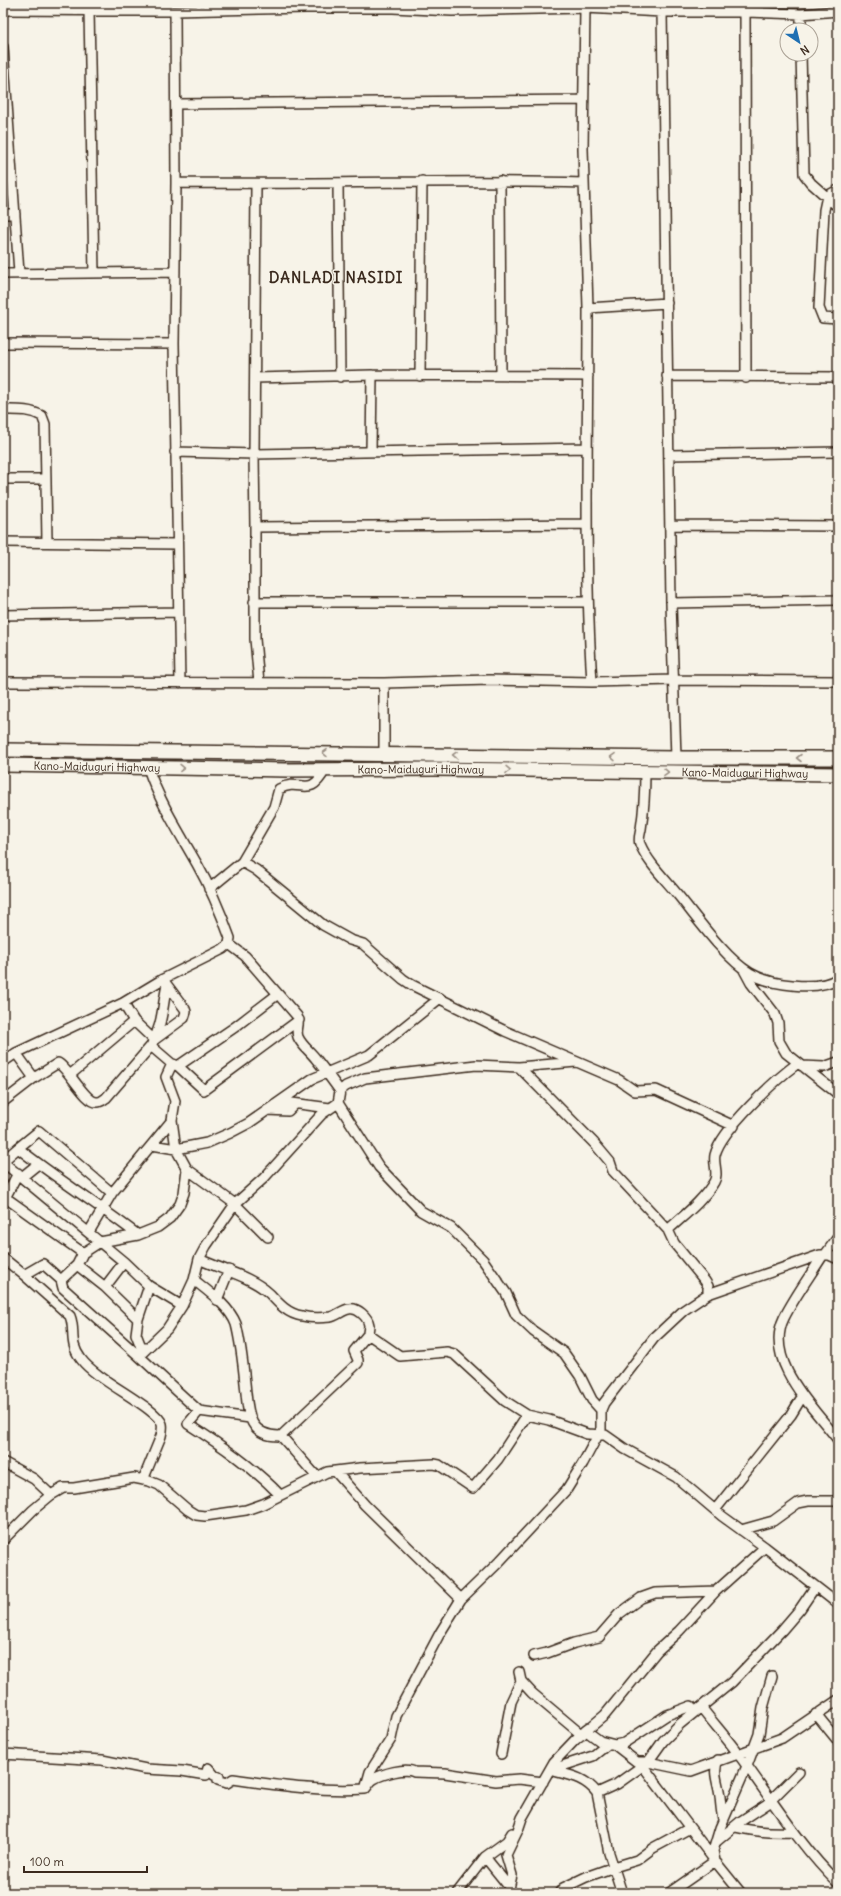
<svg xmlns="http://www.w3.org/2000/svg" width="841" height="1896" font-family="Delius,sans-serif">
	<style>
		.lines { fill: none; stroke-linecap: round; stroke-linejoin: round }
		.minor-casing { stroke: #3b2a1e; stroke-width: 12 }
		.highway-casing { stroke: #3b2a1e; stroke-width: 16 }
		.minor { stroke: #f7f3e8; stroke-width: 9 }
		.highway { stroke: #f7f3e8; stroke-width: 13 }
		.oneway { stroke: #998e83 }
		.labels { text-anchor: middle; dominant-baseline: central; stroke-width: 3; stroke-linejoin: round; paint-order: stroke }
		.street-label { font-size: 11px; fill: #3b2a1e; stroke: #f7f3e8 }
		.district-label { font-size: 15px; font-weight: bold; letter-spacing: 1px; fill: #3b2a1e; stroke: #f7f3e8 }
	</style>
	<rect width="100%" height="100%" fill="#f7f3e8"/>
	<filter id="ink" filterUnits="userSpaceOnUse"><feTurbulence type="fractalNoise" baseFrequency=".025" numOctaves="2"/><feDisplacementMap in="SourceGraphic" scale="8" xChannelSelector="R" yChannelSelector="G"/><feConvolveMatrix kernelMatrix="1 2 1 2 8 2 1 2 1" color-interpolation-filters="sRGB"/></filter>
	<g filter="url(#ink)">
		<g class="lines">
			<g class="minor-casing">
				<path id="minor" d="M585,8L583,149L588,308L667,303
					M3,10L175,11L306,8H393L452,11L585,8L662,12H745L801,14L838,11
					M89,11L94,273
					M175,11L176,183L174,344L180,683
					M662,12L671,603L676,758
					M745,12L746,378
					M801,14V30
					M3,47L19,273
					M801,54L804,174L811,183L838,207
					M176,104L583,100
					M500,181L501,375
					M176,183C312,185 448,179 584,183
					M256,184L254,454L255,527V639L259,683
					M338,184L340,377
					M838,190L827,196L824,210L819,308L823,318L838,319
					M3,214H15
					M3,274L175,272
					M588,308C588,433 584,557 592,682
					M3,343L174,344
					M420,376L422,181
					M667,376L838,377
					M255,378L372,375L588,376
					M3,410C17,410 30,409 42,416L45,424L47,542
					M175,452L254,454L587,448
					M371,452L372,375
					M669,455L838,452
					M3,479H45
					M670,525L838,526
					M255,527L586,524
					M3,542L176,544
					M254,602H587
					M671,603L838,600
					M3,615L178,612
					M3,682L384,683L489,680L592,682L674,680L838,681
					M384,754V683
					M645,771C645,791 644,810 641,829C640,834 638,840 640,844C648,863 665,879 678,895C697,918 725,958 750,973C770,985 819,992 838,978
					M242,862L256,870L323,925L350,940L363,944L403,979L412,985L505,1031L619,1080L635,1091L656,1090L734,1126
					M209,889L242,862L274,807L279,789C301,777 309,800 325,770
					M229,944L245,956L297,1016C301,1023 295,1029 298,1037C302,1046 310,1051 316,1059C324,1069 332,1080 340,1091
					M744,970L751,983L775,1014L778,1023L779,1041L786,1053L838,1094
					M123,1003L134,1021
					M3,1062L16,1053L123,1003L163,979L223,949L229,944L230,938C221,913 210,887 197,864C179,832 160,803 148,768
					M576,1062L519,1067L476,1065L365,1078L346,1086L340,1091L338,1103L379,1167L421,1211L451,1228L483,1260L506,1293L516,1315L533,1331L564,1353L580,1376L592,1400L601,1410
					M173,1064L178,1066L235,1027L278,994
					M178,1066L204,1090L299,1020
					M802,1066L824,1067L838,1062
					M519,1067L594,1143L610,1162L613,1171L668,1230L674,1243L705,1281L708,1286V1294
					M70,1075L134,1021L154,1040L184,1018L186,1012L185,1009L167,985
					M34,1078L58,1063C69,1069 86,1104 98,1102C101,1102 104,1099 106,1098L151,1046
					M3,1102L34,1078L16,1053
					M278,1104L284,1102L330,1108
					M267,1110L288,1111L295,1104
					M152,1145L176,1149L207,1143L230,1133L249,1123L312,1079L369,1055L440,998
					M18,1148L39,1131L112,1193
					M3,1161L18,1148C57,1179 99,1205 138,1235
					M3,1162L124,1262L149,1286L182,1306
					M187,1169L235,1204L268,1237
					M22,1177L38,1164
					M6,1198L83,1253
					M3,1202L18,1173
					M668,1230C683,1216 703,1201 714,1182C719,1174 713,1164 715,1155C721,1130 776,1079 798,1063
					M89,1232L112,1193L172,1120
					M823,1255C810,1276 795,1296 784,1318C763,1361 814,1408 838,1440
					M825,1255L838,1237
					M3,1258L24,1275L70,1316C76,1331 68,1342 81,1359C97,1381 156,1407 162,1424C163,1428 162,1432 161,1436L143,1480
					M199,1259C222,1270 251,1276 270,1294C279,1304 288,1314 302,1316C310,1318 321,1318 330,1317C337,1316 342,1310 349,1309C357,1307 368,1317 369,1325C369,1328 368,1331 368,1334L400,1356L447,1352L454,1354L505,1401L527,1415L549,1420L587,1434L605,1435L625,1449L676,1477L722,1516L765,1547L838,1604
					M77,1265L105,1287L124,1262
					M24,1275L43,1264L61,1280L77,1265L83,1253L100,1242L138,1235L158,1227L170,1218L180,1204L184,1193L187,1169L176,1149L172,1120L175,1101L166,1077L172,1064L151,1046C163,1024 162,1008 167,985L163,979
					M61,1280L63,1288L139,1356
					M194,1280C209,1292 229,1306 236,1324C241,1344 243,1363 245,1383C248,1409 246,1437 281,1436L317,1477
					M105,1287L138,1319
					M217,1300L229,1270
					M143,1352L136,1334L138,1319L149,1286
					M199,1411L250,1418
					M601,1435V1410L604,1403L654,1338L684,1310L708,1294L820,1255H829L838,1259
					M281,1436L358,1363V1360L354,1351L368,1334
					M3,1462L34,1479L51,1495
					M335,1471L365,1505L461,1599
					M280,1495C253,1467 221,1445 188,1424L199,1411L139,1356L167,1329L182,1306L194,1280L199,1259L206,1246L235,1204L264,1178L322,1114L338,1103
					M715,1510L791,1415L802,1397
					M741,1530L773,1521L798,1503L808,1501H838
					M3,1540L33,1510L51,1495L63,1488H74L134,1478L149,1481L159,1485L188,1510L196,1515L205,1516L246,1510L263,1504L327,1472L360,1468L434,1464L439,1465L473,1488L498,1459L527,1415
					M534,1656L547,1653L574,1643L599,1637L619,1614L641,1598L655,1593L716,1591
					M519,1672L521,1681L532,1693L582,1735
					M701,1707C713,1723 727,1738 739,1755C771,1798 799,1845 838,1883
					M816,1714L838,1741
					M589,1727L585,1730L600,1741L615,1745L624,1743L667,1715L691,1706
					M615,1745L637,1762H648L691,1771L782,1738L838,1700
					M3,1754L102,1760L146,1769L182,1771L206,1775L208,1768L214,1775L219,1777L218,1780L227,1783L233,1779C276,1785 321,1792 365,1789C368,1786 370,1781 374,1779C382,1774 406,1767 414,1772L445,1773L496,1781L519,1779L543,1782
					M501,1754L511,1702L521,1681
					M718,1760C712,1773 719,1784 720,1797C721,1805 721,1811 723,1819
					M638,1763L643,1766L715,1861L741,1893
					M550,1770C569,1775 585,1777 597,1793L609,1853L622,1893
					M550,1770L593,1756L608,1744
					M366,1786L370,1772L391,1739L396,1716L440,1633L461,1599L498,1563L567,1489L583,1463L598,1435
					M597,1793L617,1784L648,1762L663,1741L680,1724L732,1682L782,1630L800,1609L815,1587
					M735,1827C755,1832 773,1833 794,1832
					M717,1841L741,1821L767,1804L799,1772
					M485,1857L510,1888
					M457,1893L485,1857L507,1841L512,1833
					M508,1893L512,1875L506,1855L518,1830L522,1818L554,1762L575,1740L605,1715L657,1651L679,1631L716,1591L765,1547
					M559,1893L563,1888L586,1877L614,1867L637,1860L653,1848L690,1828
					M669,1893L715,1861L713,1851L720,1828L747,1766L759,1734L763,1708L772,1676"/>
			</g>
			<g class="highway-casing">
				<g id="highway">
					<path d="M3,750L676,758H838"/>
					<path id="s1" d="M3,765L286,770L435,769L838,774"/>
				</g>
			</g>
			<use href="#minor" class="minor"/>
			<use href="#highway" class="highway"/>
		</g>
		<defs><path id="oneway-chevron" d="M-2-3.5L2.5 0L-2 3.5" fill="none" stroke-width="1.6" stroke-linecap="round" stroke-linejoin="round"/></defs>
		<g class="oneway">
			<use href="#oneway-chevron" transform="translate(325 753) rotate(-179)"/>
			<use href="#oneway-chevron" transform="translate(455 755) rotate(-179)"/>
			<use href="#oneway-chevron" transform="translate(613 757) rotate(-179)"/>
			<use href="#oneway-chevron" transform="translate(799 758) rotate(-180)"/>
			<use href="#oneway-chevron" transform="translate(182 768) rotate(1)"/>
			<use href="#oneway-chevron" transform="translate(508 770) rotate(1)"/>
			<use href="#oneway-chevron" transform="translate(666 772) rotate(1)"/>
		</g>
	</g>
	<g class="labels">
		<g class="street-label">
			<text stroke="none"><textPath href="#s1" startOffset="94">Kano-Maiduguri Highway</textPath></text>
			<text stroke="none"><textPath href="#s1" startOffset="418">Kano-Maiduguri Highway</textPath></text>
			<text stroke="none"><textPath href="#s1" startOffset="742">Kano-Maiduguri Highway</textPath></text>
		</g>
		<g class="district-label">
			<text x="336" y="277">DANLADI NASIDI</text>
		</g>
	</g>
	<rect width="841" height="1896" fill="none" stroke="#f7f3e8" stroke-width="16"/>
	<rect x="8" y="8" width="825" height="1880" fill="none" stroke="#3b2a1e" stroke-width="1.5" filter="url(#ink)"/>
	<g transform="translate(799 42) rotate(145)"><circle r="19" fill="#f7f3e8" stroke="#aca397"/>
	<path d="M0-3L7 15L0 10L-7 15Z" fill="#1f6fb2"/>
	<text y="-6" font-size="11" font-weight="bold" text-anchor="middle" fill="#3b2a1e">N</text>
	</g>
	<path d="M24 1866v6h123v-6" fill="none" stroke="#3b2a1e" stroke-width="2"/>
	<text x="30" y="1866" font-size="12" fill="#3b2a1e" stroke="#f7f3e8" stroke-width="3" paint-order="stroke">100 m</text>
</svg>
